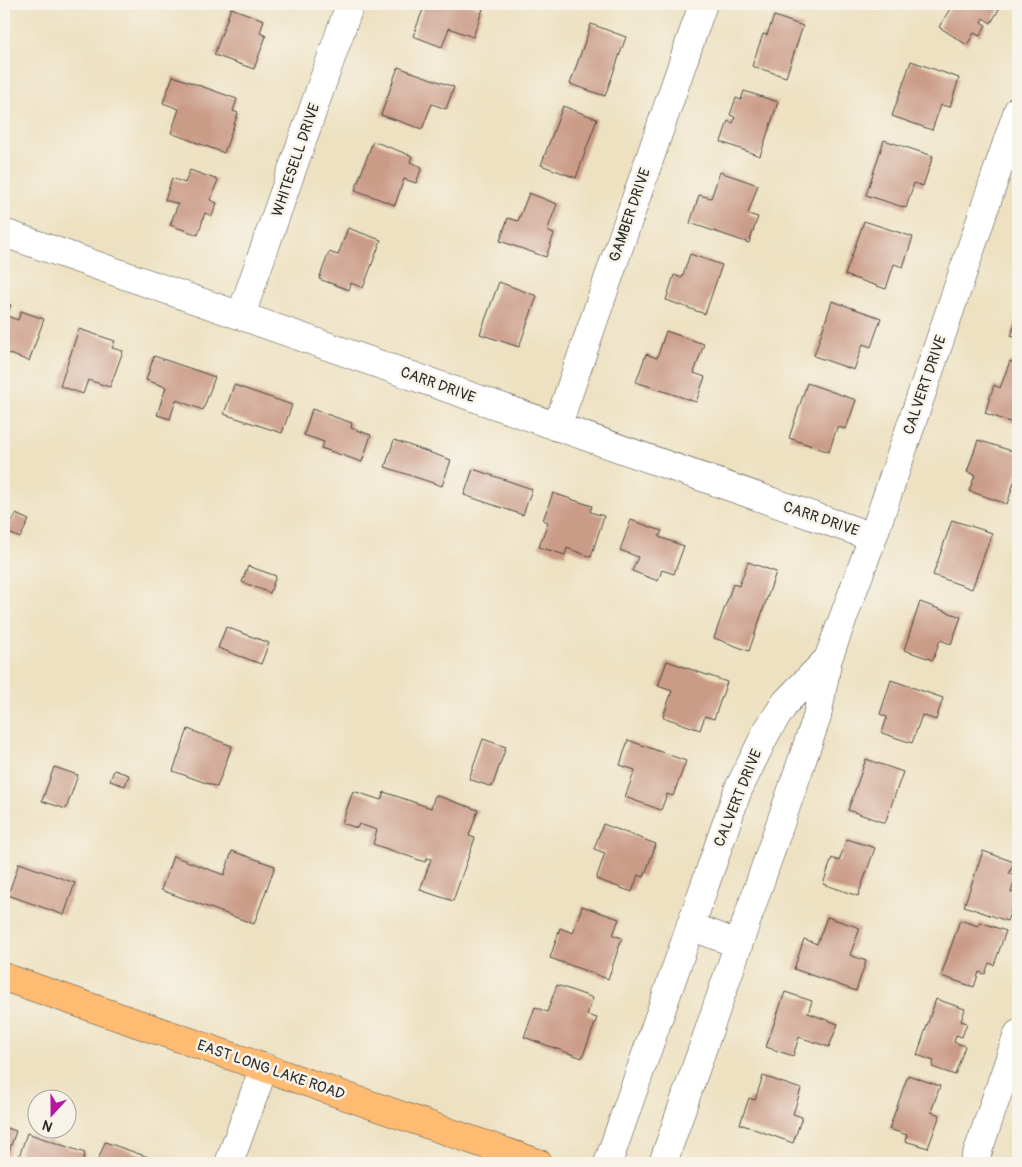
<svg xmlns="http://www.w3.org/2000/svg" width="1022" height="1167" font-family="Pangolin,sans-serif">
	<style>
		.building { fill: #ca9b87 }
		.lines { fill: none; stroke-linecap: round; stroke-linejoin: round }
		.minor-casing { stroke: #484642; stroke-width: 29 }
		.major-casing { stroke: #484642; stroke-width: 29 }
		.minor { stroke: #fff; stroke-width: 28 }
		.major { stroke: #febb71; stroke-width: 28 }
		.labels { text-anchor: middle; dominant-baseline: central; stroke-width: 5; stroke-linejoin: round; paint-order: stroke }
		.street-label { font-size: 15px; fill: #2b2b2b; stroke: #f7f3e8 }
	</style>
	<rect width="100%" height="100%" fill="#f7f3e8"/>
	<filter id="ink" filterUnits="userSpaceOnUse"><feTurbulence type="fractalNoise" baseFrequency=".02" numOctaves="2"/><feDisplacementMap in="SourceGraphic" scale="10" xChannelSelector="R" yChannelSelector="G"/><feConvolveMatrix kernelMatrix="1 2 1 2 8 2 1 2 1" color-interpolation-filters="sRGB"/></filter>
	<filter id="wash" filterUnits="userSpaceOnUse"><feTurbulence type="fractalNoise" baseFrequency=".0096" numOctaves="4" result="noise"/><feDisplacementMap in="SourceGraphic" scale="20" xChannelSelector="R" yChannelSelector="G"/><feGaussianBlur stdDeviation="1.12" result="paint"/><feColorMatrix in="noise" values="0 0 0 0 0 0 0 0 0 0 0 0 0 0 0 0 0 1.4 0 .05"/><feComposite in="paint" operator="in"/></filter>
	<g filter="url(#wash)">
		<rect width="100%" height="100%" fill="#ede1c1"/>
		<g id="blocks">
			<path class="building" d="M425,4H469L483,9L473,37L449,28L442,47L413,36Z
				M626,4H639L637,8Z
				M953,4H1002L991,23L983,18L981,22L986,25L980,36L974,33L967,45L939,27Z
				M231,8L264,20L260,33L266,36L254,69L214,55Z
				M774,16L803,26L786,77L752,66L763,34L767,35Z
				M591,24L626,37L605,96L570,84Z
				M911,61L959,78L950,107L941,105L932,130L892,116Z
				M398,67L454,87L446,109L432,104L422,129L381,115Z
				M173,76L237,99L233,111L238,113L224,153L171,133L179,109L163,103Z
				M744,91L778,102L760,156L721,142L728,121L733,123L735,117L730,115L736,98L741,100Z
				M563,106L597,119L576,178L541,165Z
				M884,140L933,156L923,186L914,183L906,208L866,195Z
				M373,141L412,156L410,162L422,167L416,183L404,179L395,205L355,190Z
				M190,170L218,180L210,200L217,203L212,216L205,213L198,235L170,225L178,204L165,200L172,178L185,183Z
				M720,172L758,185L748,214L758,217L749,243L690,223L699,195L711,198Z
				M529,193L557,204L547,231L554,234L546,257L500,241L508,218L518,221Z
				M864,221L913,237L903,267L894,264L886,289L845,275Z
				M348,228L381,240L363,288L351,283L349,290L319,279L329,252L338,255Z
				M690,254L722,265L705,314L666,300L674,275L682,278Z
				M499,282L537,296L519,347L480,334Z
				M832,301L881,318L871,347L863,344L854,370L814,356Z
				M4,302L11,305L7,316L18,320L21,311L44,319L29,361L4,352Z
				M1018,314V338L1011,336Z
				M79,329L115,341L112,348L123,351L110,387L88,380L83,394L60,386Z
				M666,331L704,344L694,373L705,377L696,402L636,382L646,354L657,358Z
				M154,356L215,377L203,410L176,400L170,419L157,415L166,387L146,380Z
				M1010,361L1018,364V425L985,413L994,385L1000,388Z
				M807,383L856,400L846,429L837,427L829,452L789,438Z
				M234,385L292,405L282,433L224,414Z
				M312,409L352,423L351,428L371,435L362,462L321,448L324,442L304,435Z
				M394,440L451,460L442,486L385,467Z
				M978,440L1018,453V470L1007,504L969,491L975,475L967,472Z
				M473,469L532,489L523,515L464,495Z
				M553,493L592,506L590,512L604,516L591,557L567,548L565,555L539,547L548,522L543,520Z
				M16,514L29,520L20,538L7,532Z
				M631,520L662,531L659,537L684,546L674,574L662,570L658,581L632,571L638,557L620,550Z
				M952,520L992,533L972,589L933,575Z
				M748,562L776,572L749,651L714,638L733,584L739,586Z
				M248,566L276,576L270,593L242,582Z
				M920,602L961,617L951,644L940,640L933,660L904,650Z
				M226,627L269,643L261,664L218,648Z
				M667,661L727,682L714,719L705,716L700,730L663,717L672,691L658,686Z
				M891,680L943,698L936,720L922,715L912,743L882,733L887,717L880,714Z
				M188,729L232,746L217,787L173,771Z
				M483,739L506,747L492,787L469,779Z
				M628,740L686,761L673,796L667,794L661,810L625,797L635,770L620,765Z
				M866,759L903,772L885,823L848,810Z
				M54,767L78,775L66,809L42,801Z
				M114,770L129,775L125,786L110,781Z
				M353,791L381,800L384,792L431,808L435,795L478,810L469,836L475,838L453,901L420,890L431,859L427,858L425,862L373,844L377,830L359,824L357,828L342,823Z
				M603,824L656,844L644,877L638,875L632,892L596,879L605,853L594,849Z
				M847,839L875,848L858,896L823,884L832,858L839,861Z
				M232,851L275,866L254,924L161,890L173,856L224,875Z
				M983,851L1014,862L1009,874L1016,876L1011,892L1017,894L1007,921L964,906Z
				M19,863L75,883L64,915L8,895Z
				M582,906L619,919L613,935L622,938L608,979L550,958L560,928L573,933Z
				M827,917L860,928L850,955L866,961L856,991L794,969L804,939L817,944Z
				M960,920L978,926L980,922L1006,931L994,965L989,963L985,974L979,972L974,987L941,976Z
				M557,985L593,998L587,1015L597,1018L582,1058L524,1037L535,1007L547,1012Z
				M785,992L812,1001L808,1013L838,1024L829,1047L799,1037L793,1056L766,1047Z
				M936,999L965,1009L961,1021L967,1023L962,1037L956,1035L954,1042L965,1046L955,1075L932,1067L934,1061L917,1055Z
				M908,1075L940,1086L931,1112L940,1115L928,1148L905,1141L907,1135L889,1129Z
				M763,1076L801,1089L793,1114L802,1117L793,1143L740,1124L749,1098L755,1100Z
				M4,1127L16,1131L5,1163H4Z
				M27,1133L85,1153L82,1163H17Z
				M105,1142L165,1163H97Z"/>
		</g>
	</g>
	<g filter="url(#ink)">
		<use href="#blocks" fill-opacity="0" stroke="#484642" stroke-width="1"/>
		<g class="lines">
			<g class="minor-casing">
				<path id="minor" d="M4,233L873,537
					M241,315L350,4
					M557,427L703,4
					M690,926L738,944
					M229,1163L264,1067
					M608,1163L738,790L767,731L786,702L828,659
					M663,1163L817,717L828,659L873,537L1018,110
					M974,1163L1018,1034"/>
			</g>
			<g class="major-casing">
				<path id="major" d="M4,977L538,1163"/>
			</g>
			<use href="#minor" class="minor"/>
			<use href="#major" class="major"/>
		</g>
	</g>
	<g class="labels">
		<g class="street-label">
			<text transform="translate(296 160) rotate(-71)">WHITESELL DRIVE</text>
			<text transform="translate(630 215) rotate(-71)">GAMBER DRIVE</text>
			<text transform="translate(438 385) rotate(20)">CARR DRIVE</text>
			<text transform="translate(925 385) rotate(-71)">CALVERT DRIVE</text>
			<text transform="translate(821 519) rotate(19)">CARR DRIVE</text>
			<text transform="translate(738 798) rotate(-68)">CALVERT DRIVE</text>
			<text transform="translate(271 1070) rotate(19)">EAST LONG LAKE ROAD</text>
		</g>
	</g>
	<rect width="1022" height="1167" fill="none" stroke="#f7f3e8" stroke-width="20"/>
	<g transform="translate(52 1114) rotate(201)"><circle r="24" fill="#f7f3e8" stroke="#a5a39c"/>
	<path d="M0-4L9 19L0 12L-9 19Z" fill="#b5179e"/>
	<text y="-8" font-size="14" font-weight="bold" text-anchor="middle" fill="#2b2b2b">N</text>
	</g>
</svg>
